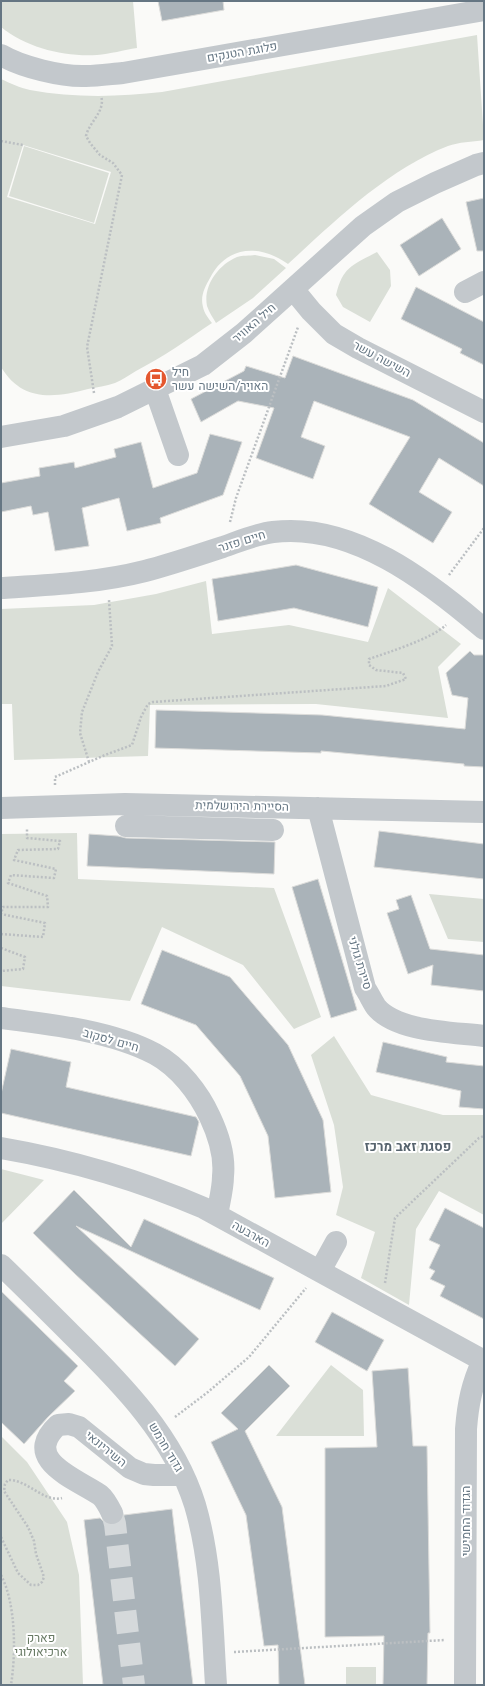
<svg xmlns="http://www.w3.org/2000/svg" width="485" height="1686" font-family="'Work Sans',Heebo,sans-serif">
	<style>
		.green { fill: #dadfd7; fill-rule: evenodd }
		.building { fill: #aab3b9; stroke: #dcdcda }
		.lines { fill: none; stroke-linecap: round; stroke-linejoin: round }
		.minor-tunnel { stroke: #d5d9db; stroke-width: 22; stroke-dasharray: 22 11; stroke-linecap: butt }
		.path { stroke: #bbbfc2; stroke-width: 2.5; stroke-dasharray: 2 2; stroke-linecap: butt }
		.minor { stroke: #c3c8cc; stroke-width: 22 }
		.labels { text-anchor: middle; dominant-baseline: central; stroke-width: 4; stroke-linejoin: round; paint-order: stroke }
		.street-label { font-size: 12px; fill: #657683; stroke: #fff }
		.poi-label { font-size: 12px; fill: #657683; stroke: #fff; text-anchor: start }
		.park-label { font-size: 12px; fill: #687a64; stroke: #fff }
		.neighbourhood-label { font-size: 13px; font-weight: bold; fill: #57646e; stroke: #fff }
	</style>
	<rect width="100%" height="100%" fill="#fafaf8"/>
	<path class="green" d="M1,1H133L137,48C124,50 110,54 97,55C64,57 27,48 1,27Z
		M477,35L484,140C472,142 459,142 448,146C388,169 335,221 288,264C260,244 227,245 210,278C205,287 200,296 203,307C204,313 209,319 212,323C187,340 163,357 136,371C129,375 122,380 115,383C106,386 97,387 88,389C54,398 22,402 1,367V79C10,83 20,88 30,90C73,98 118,97 162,92ZM23,145L111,172L95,224L7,197Z
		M24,146L109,173L94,223L9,196Z
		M377,252L390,270L391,286L370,322L343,307L336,295C343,266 353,265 377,252Z
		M255,255L274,259L286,268L253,298L216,323C213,318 209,312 207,306C203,286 218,265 237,257C242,255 250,256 255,255Z
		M206,581L212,634L289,625L368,642L388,588L461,644L438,667L448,718L316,704L150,705L148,756L14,760L12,704H1V609L94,605L156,594Z
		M77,833L78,879L274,888L321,1017L294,1029L243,965L162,927L130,1001L1,986V834Z
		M429,894L484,899V942L448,939Z
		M334,1036L371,1095L443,1115H484V1215L439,1191L416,1229L409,1305L361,1278L375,1232L336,1215L343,1187L334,1125L311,1055Z
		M1,1169L44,1180L1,1224Z
		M331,1365L363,1390L364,1436H276Z
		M1,1436L27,1462L67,1522L79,1575L83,1685H1Z
		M346,1667H376V1685H346Z"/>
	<path class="building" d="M158,1H223L224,10L162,21Z
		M484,198V251H477L466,202Z
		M442,218L461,249L419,276L400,245Z
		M416,287L484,322V365L460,353L462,349L401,319Z
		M293,356L413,400L484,443V486L439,458L419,492L452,512L433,543L369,504L410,437L314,401L301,437L325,446L313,479L256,458L274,408L238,401L201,422L191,399L244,371L246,366L285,378Z
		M210,434L242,442L223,495L160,518L161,523L127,531L119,498L82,508L89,546L55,551L48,512L33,515L31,506L1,512V483L40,476L39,468L74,462L75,468L116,457L114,449L141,442L153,488L197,473Z
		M296,565L378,587L368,627L294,608L218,621L212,579Z
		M470,651L474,655H484V767L464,766V764L321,751V753L155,748L156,710L322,715L465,729L468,698L452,695L446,673Z
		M379,831L484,844V879L374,867Z
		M89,834L118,836L126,838L275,842L274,874L87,866Z
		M318,879L357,1010L331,1018L292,887Z
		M411,895L430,949L484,955V991L431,985L433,965L408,974L387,913L399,909L396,900Z
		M162,950L230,977L288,1045L323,1120L331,1192L275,1198L268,1136L240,1076L196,1025L141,1004Z
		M383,1042L447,1057L446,1062L484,1066V1109L459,1107L461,1091L376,1072Z
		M11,1049L71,1062L66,1087L196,1117L199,1122L191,1156L1,1113V1094Z
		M74,1190L131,1247L144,1219L274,1278L260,1310L76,1226L199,1339L175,1366L75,1274L33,1233Z
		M445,1208L484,1228V1319L440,1296L445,1286L430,1279L435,1271L429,1268L440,1245L429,1240Z
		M1,1291L78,1366L64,1381L75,1391L48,1417L24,1444L1,1422Z
		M332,1312L384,1340L367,1371L315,1342Z
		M269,1365L290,1386L245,1431L282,1507L305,1685H279L278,1645L264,1646L246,1515L211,1442L238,1429L221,1413Z
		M408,1368L413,1446H427L430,1633H428L427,1685H383L384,1636L325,1637V1448L377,1447L372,1371Z
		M172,1509L193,1685H103L84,1520L100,1518L105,1523L112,1525L118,1524L122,1520L124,1515Z"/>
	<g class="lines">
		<path class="minor-tunnel" d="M112,1513L115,1524L134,1685"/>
		<path class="path" d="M1,141L23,145
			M94,393L87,347L122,175L113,163L100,155L90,143L86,136C89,122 106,111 101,96
			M230,522L236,498L298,327
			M449,575L484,528
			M89,762L80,733L82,712L98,672L112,646L109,600
			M55,785V777L105,755L132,745L141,717L148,704L153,702L386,686L406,679L403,673L376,670L369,665V659C389,652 431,639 446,625
			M1,934L43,937L45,923L1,914L3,907H48L47,896L8,883L11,875L54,878L56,869L14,860L18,850L58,849L60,841L27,838V828
			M1,948L25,957L23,969L1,971
			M385,1283L395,1218L479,1138L484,1136
			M175,1417L208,1392L249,1357L306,1288
			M1,1537L18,1573L31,1585H38L42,1582L44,1577L36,1554L34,1541L28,1527L4,1491L5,1484L8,1480C27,1479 44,1503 62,1498
			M1,1575C16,1604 16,1653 11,1685
			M234,1652L445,1640"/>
		<path class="minor" d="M1,55C21,67 62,77 86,76C98,76 111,74 123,73L484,10
			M293,289L311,311L334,334L358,348L484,412
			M465,292L484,282
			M155,389L178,455
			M1,437L64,426L118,407L203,365L244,333L363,226L397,202L435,183L476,165L484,163
			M1,588C49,585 98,583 145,571C172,564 198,555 223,547C240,541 256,534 273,532C352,522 428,581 484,629
			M1,808L125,804L484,812
			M318,808L365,988C369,994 372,1001 376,1007C397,1032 453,1032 484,1036
			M126,826L273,830
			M1,1018C49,1024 112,1031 155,1054C179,1067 199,1093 210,1117C218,1134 225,1157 223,1176C223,1189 219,1203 217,1215
			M1,1148C71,1160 139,1180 204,1208L484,1361
			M1,1265C25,1288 48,1311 72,1335C122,1384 174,1437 195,1505C212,1563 212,1625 216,1685
			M320,1271L336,1242
			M112,1513C109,1507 105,1499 100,1495C77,1479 20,1460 58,1425L69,1424L79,1427L120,1460L130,1468L144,1474L154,1475H182
			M465,1685L466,1429C468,1403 472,1384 483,1360"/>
	</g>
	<defs>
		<g id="bus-disc" transform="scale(1.15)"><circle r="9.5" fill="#e4572e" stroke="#fff"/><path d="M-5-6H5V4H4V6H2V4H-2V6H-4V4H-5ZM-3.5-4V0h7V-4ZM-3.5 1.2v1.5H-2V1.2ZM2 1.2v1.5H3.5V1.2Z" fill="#fff"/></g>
	</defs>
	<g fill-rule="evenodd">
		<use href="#bus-disc" x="156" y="379"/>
	</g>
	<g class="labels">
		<g class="street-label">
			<text transform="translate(242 52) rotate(-10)">פלוגת הטנקים</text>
			<text transform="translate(254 323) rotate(-41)">חיל האוויר</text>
			<text transform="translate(382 359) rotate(28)">השישה עשר</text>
			<text transform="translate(242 541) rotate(-17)">חיים פזנר</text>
			<text transform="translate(242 806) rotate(1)">הסיירת הירושלמית</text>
			<text transform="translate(360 963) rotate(73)">סיירת גולני</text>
			<text transform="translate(111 1040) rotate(16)">חיים לסקוב</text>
			<text transform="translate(251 1234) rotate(29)">הארבעה</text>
			<text transform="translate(166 1447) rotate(59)">גדוד חרמש</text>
			<text transform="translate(106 1449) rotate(39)">השיריונאי</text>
			<text transform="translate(466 1521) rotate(-90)">הגדוד החמישי</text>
		</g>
		<g class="poi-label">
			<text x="172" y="372">חיל<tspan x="172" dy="14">האויר/השישה עשר</tspan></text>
		</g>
		<g class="park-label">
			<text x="41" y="1638">פארק<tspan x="41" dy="14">ארכיאולוגי</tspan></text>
		</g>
		<g class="neighbourhood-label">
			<text x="408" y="1146">פסגת זאב מרכז</text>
		</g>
	</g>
	<rect width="485" height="1686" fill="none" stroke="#657683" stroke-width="4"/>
</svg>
